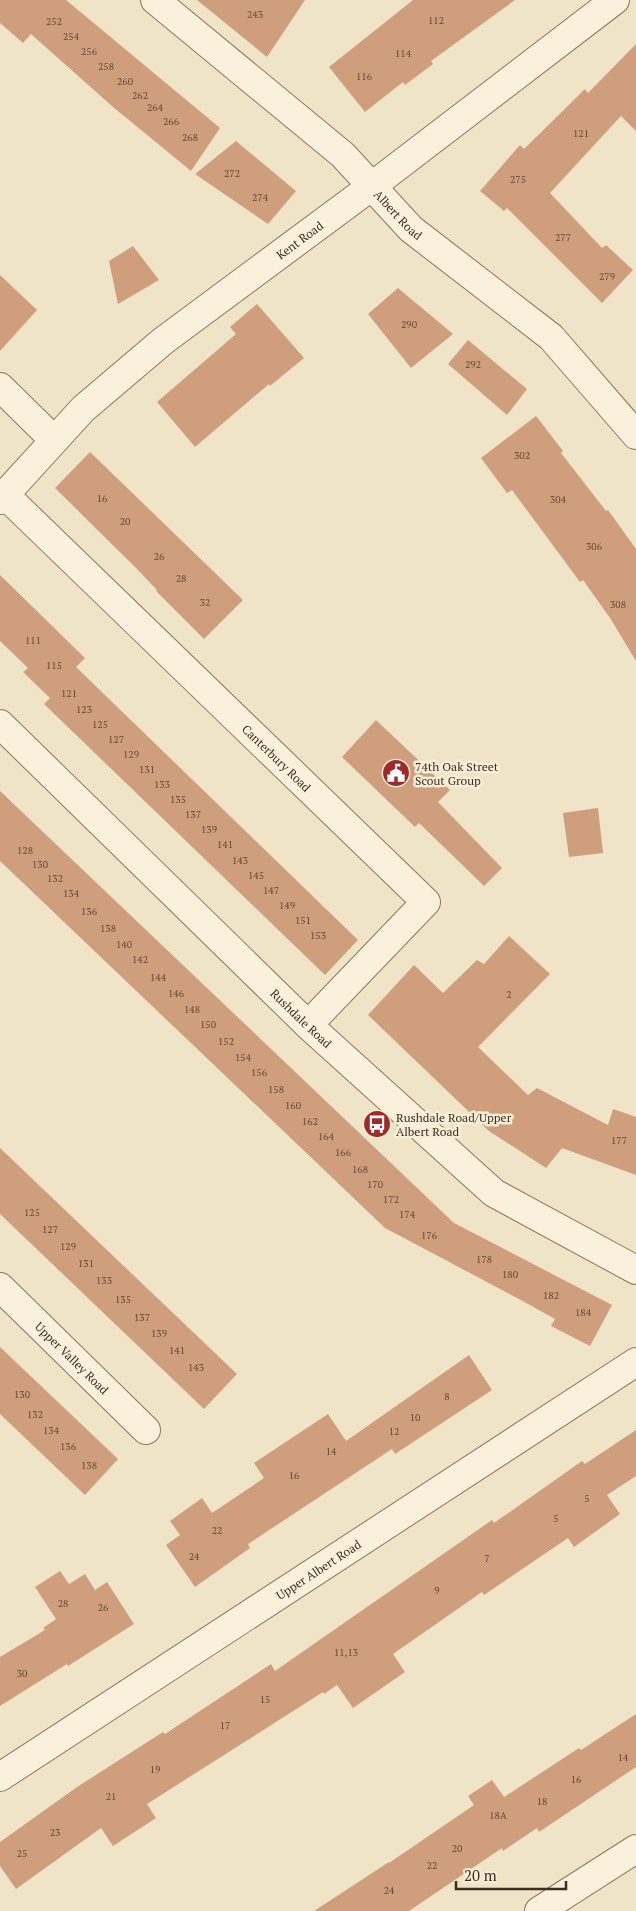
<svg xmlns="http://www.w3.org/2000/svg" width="636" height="1911" font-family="'PT Serif',serif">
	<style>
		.building { fill: #cf9f7d }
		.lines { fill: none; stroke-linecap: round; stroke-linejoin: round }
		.minor-casing { stroke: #8d765c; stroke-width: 30 }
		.minor { stroke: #faf1dc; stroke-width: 28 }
		.labels { text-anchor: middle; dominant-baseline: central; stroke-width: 5; stroke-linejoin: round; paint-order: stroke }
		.number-label { font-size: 10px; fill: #624a37 }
		.street-label { font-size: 12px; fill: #3d2e20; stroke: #f7eed8 }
		.poi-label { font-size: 12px; fill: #3d2e20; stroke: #f7eed8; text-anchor: start }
	</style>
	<rect width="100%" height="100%" fill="#f0e4c8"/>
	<path class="building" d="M0,0H66L220,128L191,171L113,107L31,34L23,43L0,23Z
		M197,0H305L267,57Z
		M413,0H515L431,61L433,64L405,85L403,82L365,112L329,67Z
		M636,44V131L621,116L550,193L602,248L606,245L633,270L602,303L507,208L504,211L480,191L520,145L524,149L585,89L588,93Z
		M236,141L296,191L268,224L195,174Z
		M133,246L159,280L118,304L109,261Z
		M0,275L37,310L0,351Z
		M398,288L453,334L411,368L368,314Z
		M257,304L304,358L270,386L269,384L195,447L157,402L236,334L230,327Z
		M468,340L527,389L507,415L448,364Z
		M536,416L563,451L561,453L606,511L608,510L636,549V661L610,618L583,580L580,582L512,490L507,493L481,458Z
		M90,452L243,600L204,639L156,591L157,590L136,568L55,488Z
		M0,575L85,658L76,667L358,940L325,975L44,704L50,698L23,672L28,668L0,641Z
		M376,720L450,790L438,802L502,868L484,886L419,823L415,827L342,757Z
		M0,791L454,1223L612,1305L590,1346L551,1326L555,1319L519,1299L385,1228L0,861Z
		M598,808L603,853L569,857L563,813Z
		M509,936L550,974L478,1047L528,1095L537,1088L608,1125L613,1109L636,1117V1175L562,1148L546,1168L489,1131L368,1015L414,965L443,993L477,960L484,964Z
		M0,1148L237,1374L204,1409L0,1214Z
		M0,1347L118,1459L85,1495L0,1414Z
		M469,1355L492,1390L395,1454L392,1449L248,1544L250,1548L195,1587L166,1545L180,1535L170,1521L202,1498L212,1513L264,1478L254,1463L328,1414L346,1441Z
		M636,1430V1476L607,1495L620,1514L574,1547L568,1538L484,1595L482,1592L393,1654L405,1672L353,1708L337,1685L324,1694L323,1692L147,1804L156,1818L113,1846L101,1828L16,1889L0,1866V1842L77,1787L163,1732L165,1734L271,1664L275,1671L492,1520L494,1523L582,1461L585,1464Z
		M60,1571L69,1584L85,1574L95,1590L107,1582L134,1624L68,1666L67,1664L0,1706V1657L45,1630L43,1628L56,1619L35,1587Z
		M636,1714V1767L539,1832L537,1828L503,1851L502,1848L409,1911H314L389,1862V1863L474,1805L468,1796L492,1780L504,1797L579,1748L581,1750Z"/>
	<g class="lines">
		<g class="minor-casing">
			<g id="minor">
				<path id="s1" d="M155,0L343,155L411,229L551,337L636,435"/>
				<path d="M0,387L54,440"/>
				<path id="s2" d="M5,495L426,902L308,1025"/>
				<path id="s3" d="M0,500L83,409L163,341L372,186L615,0"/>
				<path id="s4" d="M0,724L308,1025L494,1193L636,1270"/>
				<path id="s5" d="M0,1287L146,1430"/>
				<path id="s6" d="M0,1777L636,1362"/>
				<path d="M539,1911L636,1849"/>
			</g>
		</g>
		<use href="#minor" class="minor"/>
	</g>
	<defs>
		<g id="civic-disc" transform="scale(1.4375)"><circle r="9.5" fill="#9e2a2b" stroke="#f7eed8"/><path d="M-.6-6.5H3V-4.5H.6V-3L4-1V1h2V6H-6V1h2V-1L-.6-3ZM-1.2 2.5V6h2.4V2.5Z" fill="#fff"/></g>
		<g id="bus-disc" transform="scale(1.4375)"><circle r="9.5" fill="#9e2a2b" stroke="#f7eed8"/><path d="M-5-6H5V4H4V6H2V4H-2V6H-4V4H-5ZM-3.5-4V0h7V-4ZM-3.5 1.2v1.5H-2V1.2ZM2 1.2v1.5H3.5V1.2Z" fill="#fff"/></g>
	</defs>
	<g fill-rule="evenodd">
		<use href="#civic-disc" x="396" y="773"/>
		<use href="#bus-disc" x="377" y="1124"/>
	</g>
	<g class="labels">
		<g class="number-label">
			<text x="255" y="14">243</text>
			<text x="436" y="20">112</text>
			<text x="54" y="21">252</text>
			<text x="71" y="36">254</text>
			<text x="89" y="51">256</text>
			<text x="403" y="53">114</text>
			<text x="106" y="66">258</text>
			<text x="364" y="76">116</text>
			<text x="125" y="81">260</text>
			<text x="140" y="95">262</text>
			<text x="155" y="107">264</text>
			<text x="171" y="121">266</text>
			<text x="581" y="133">121</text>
			<text x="190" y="137">268</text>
			<text x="232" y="173">272</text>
			<text x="518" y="179">275</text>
			<text x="260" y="197">274</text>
			<text x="563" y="237">277</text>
			<text x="607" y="276">279</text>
			<text x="409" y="324">290</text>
			<text x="473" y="364">292</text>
			<text x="522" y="455">302</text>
			<text x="102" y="498">16</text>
			<text x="558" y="499">304</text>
			<text x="125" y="521">20</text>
			<text x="594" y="546">306</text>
			<text x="159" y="556">26</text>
			<text x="181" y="578">28</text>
			<text x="205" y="602">32</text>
			<text x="618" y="604">308</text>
			<text x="33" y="640">111</text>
			<text x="54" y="665">115</text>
			<text x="69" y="693">121</text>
			<text x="84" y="709">123</text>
			<text x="100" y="724">125</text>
			<text x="116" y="739">127</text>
			<text x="131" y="754">129</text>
			<text x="147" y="769">131</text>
			<text x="162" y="784">133</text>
			<text x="178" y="799">135</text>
			<text x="193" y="814">137</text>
			<text x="209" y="829">139</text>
			<text x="225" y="844">141</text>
			<text x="25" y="850">128</text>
			<text x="240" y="860">143</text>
			<text x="40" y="864">130</text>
			<text x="256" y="875">145</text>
			<text x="55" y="878">132</text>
			<text x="271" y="890">147</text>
			<text x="71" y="893">134</text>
			<text x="287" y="905">149</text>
			<text x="89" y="911">136</text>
			<text x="303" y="920">151</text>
			<text x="108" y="928">138</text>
			<text x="318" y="935">153</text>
			<text x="124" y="944">140</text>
			<text x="140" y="959">142</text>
			<text x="158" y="977">144</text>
			<text x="176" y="993">146</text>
			<text x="509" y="994">2</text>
			<text x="192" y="1009">148</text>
			<text x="208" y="1024">150</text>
			<text x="226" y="1041">152</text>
			<text x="243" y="1057">154</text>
			<text x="259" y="1072">156</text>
			<text x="276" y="1089">158</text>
			<text x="293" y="1105">160</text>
			<text x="310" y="1121">162</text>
			<text x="326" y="1136">164</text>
			<text x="619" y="1140">177</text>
			<text x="343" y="1152">166</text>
			<text x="360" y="1169">168</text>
			<text x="375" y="1184">170</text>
			<text x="391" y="1199">172</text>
			<text x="32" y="1212">125</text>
			<text x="407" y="1214">174</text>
			<text x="50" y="1229">127</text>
			<text x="429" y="1235">176</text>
			<text x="68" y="1246">129</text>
			<text x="484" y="1259">178</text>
			<text x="86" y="1263">131</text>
			<text x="510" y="1274">180</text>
			<text x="104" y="1280">133</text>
			<text x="551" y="1295">182</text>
			<text x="123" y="1299">135</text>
			<text x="583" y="1312">184</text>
			<text x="142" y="1317">137</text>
			<text x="159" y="1333">139</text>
			<text x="177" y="1350">141</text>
			<text x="196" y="1367">143</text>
			<text x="22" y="1394">130</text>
			<text x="447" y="1396">8</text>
			<text x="35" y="1414">132</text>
			<text x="415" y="1417">10</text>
			<text x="51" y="1430">134</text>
			<text x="394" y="1431">12</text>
			<text x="68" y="1446">136</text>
			<text x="331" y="1451">14</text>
			<text x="89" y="1465">138</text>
			<text x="294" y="1475">16</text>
			<text x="587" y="1498">5</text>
			<text x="556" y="1518">5</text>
			<text x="217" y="1530">22</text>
			<text x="194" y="1556">24</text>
			<text x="487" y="1558">7</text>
			<text x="437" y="1590">9</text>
			<text x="63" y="1603">28</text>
			<text x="103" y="1607">26</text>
			<text x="346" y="1652">11,13</text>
			<text x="22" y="1673">30</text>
			<text x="265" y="1699">15</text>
			<text x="225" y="1725">17</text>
			<text x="623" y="1757">14</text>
			<text x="155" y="1769">19</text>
			<text x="576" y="1779">16</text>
			<text x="111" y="1796">21</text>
			<text x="542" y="1801">18</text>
			<text x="498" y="1815">18A</text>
			<text x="55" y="1832">23</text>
			<text x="457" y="1848">20</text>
			<text x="22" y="1853">25</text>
			<text x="432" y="1865">22</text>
			<text x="389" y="1890">24</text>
		</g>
		<g class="street-label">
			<text stroke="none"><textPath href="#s1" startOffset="325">Albert Road</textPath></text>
			<text stroke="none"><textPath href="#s3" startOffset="398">Kent Road</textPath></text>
			<text stroke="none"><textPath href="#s2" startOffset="378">Canterbury Road</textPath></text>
			<text stroke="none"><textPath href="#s4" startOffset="421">Rushdale Road</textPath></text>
			<text stroke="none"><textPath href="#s5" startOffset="101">Upper Valley Road</textPath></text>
			<text stroke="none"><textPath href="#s6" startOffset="380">Upper Albert Road</textPath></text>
		</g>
		<g class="poi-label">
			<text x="415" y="766">74th Oak Street<tspan x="415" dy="14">Scout Group</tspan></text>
			<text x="396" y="1117">Rushdale Road/Upper<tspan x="396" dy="14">Albert Road</tspan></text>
		</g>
	</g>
	<path d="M456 1881v8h110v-8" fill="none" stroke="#3d2e20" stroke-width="2.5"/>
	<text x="464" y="1881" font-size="15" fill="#3d2e20" stroke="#f7eed8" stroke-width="4" paint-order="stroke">20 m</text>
</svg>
